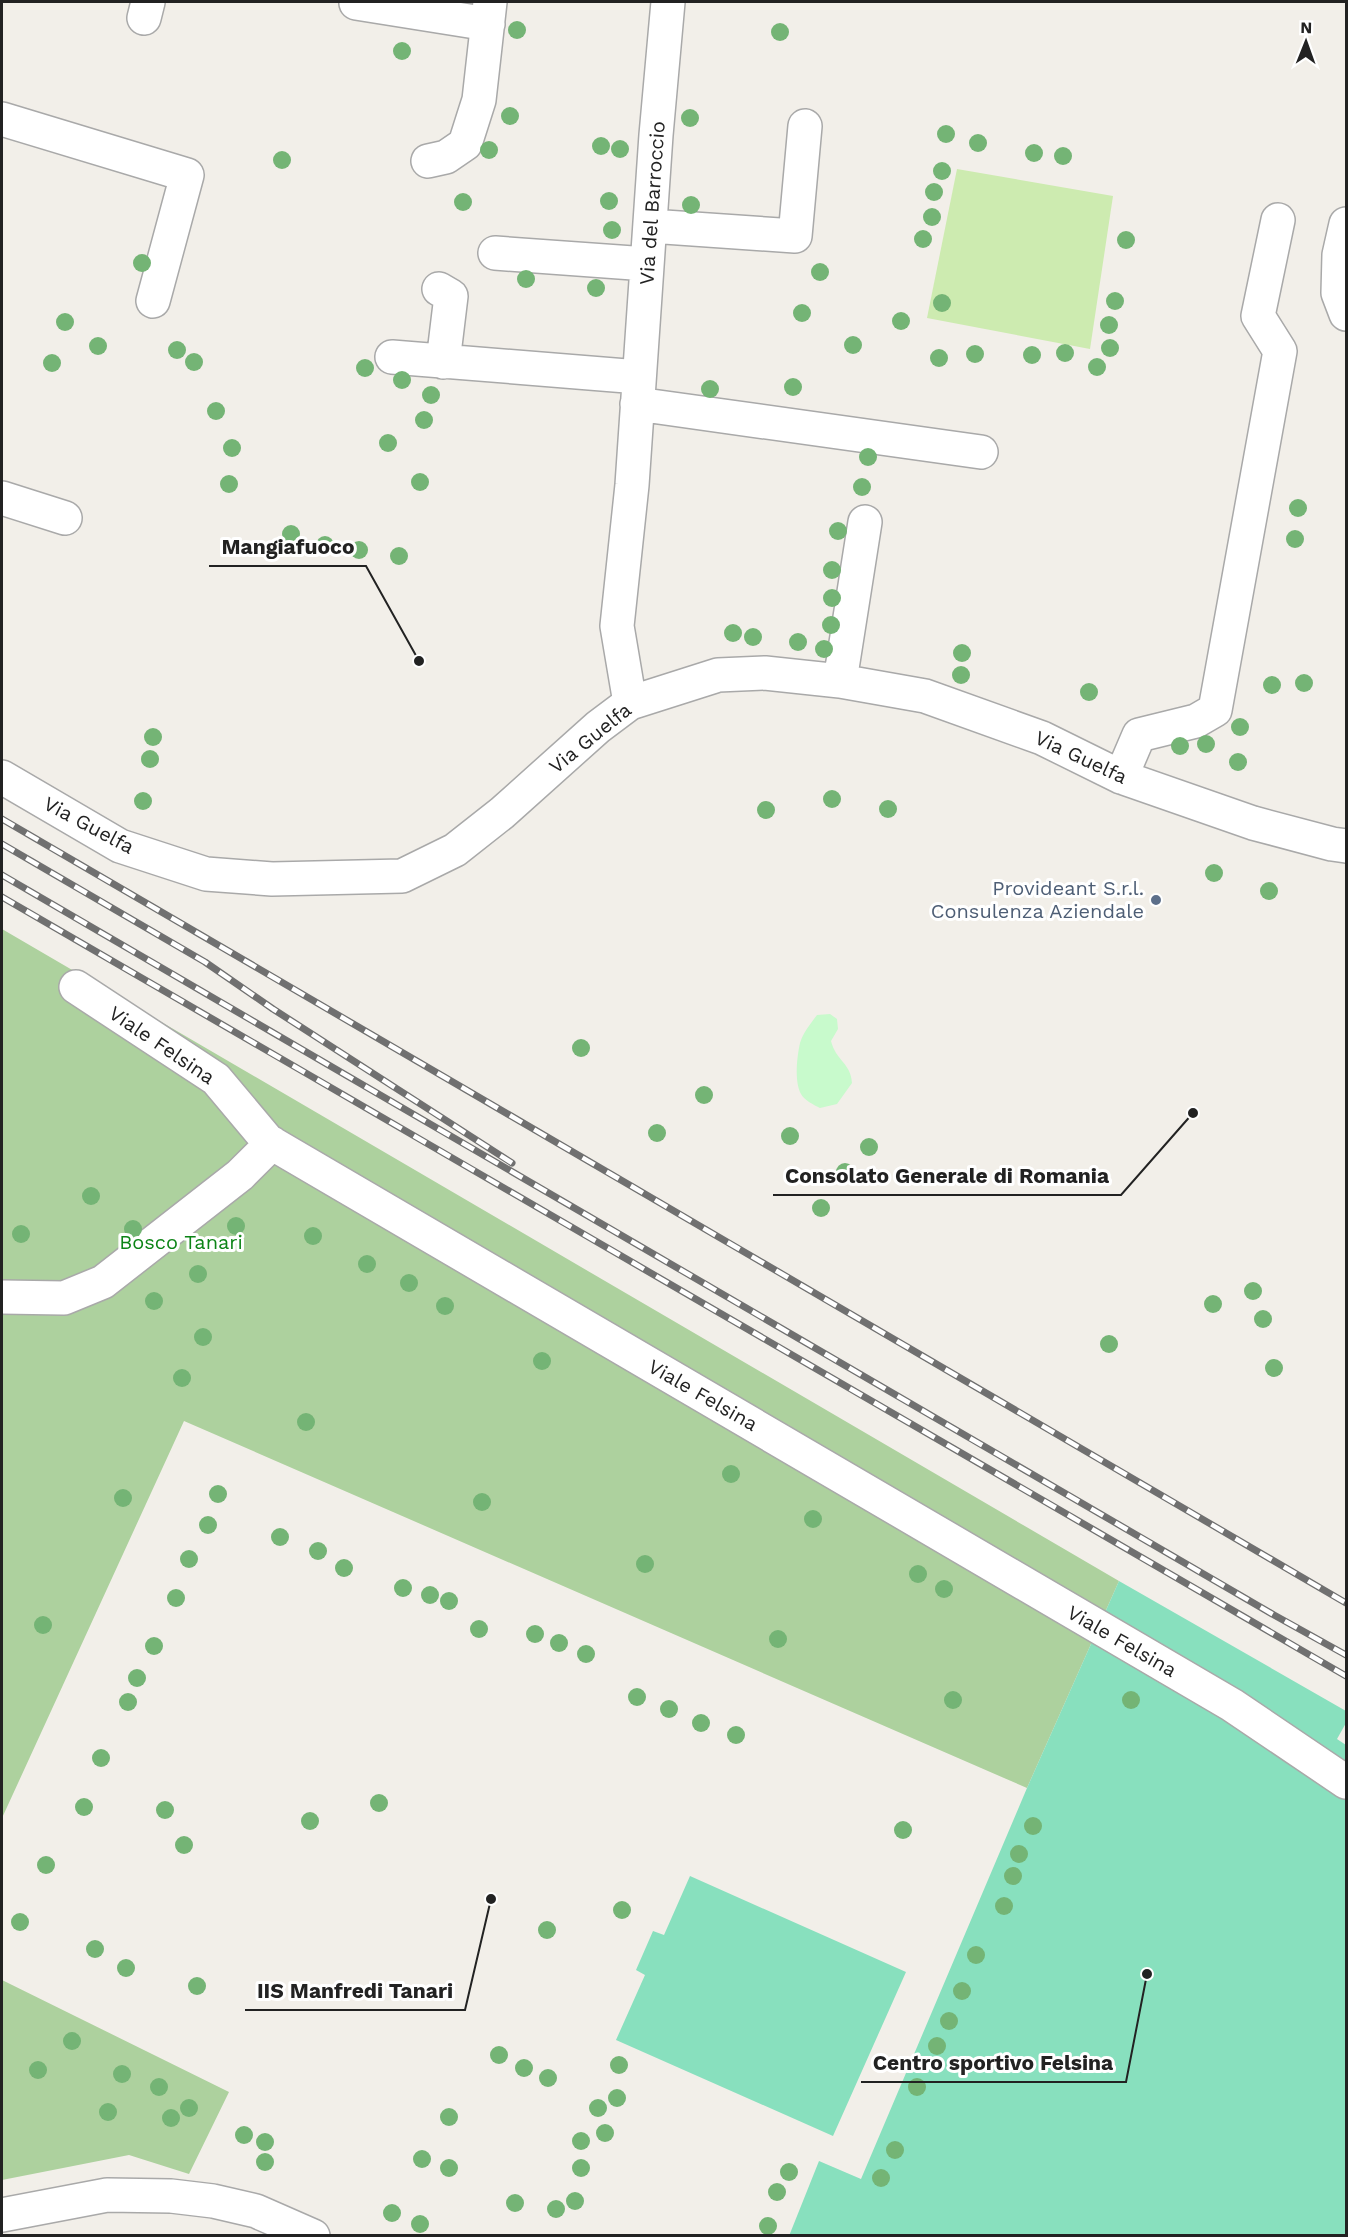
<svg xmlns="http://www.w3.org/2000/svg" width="1348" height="2237" font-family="'Work Sans',sans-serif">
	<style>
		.grass { fill: #cdebb0 }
		.forest { fill: #add19e }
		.park { fill: #c8facc }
		.pitch { fill: #88e0be }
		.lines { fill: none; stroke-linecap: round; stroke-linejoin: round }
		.minor-casing { stroke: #a9a9a9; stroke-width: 36 }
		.minor { stroke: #fff; stroke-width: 33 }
		.rail-casing { stroke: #707070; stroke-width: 7 }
		.rail { stroke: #fff; stroke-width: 4.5; stroke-dasharray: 14; stroke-linecap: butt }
		.tree { fill: #74b475 }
		.service-dot { fill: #5c6f8a; stroke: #fff; stroke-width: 2 }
		.labels { text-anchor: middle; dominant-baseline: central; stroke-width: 6; stroke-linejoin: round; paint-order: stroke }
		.street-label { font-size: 20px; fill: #222; stroke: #fff }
		.service-label { font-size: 20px; fill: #4e5e75; stroke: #fff; text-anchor: end }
		.park-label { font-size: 20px; fill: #0c8416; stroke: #fff }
		.leader { fill: none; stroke: #222; stroke-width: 2 }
		.callout-dot { fill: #222; stroke: #fff; stroke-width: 2 }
		.callout-label { font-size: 21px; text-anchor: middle; font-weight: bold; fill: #222; stroke: #fff; stroke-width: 6; stroke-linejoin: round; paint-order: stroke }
	</style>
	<rect width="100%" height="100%" fill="#f2efe9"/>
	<path class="grass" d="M957,169L1113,196L1090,349L927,318Z"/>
	<path class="forest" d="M2,929L1119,1581L1027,1788L184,1421L2,1818Z
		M2,1980L229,2092L189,2174L129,2155L2,2180Z"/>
	<path class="park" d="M830,1014L837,1019L838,1029L831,1041C836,1061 851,1063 852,1083L837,1104L820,1108C814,1105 804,1100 801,1094C794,1081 797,1057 800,1043C803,1033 811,1023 817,1015Z"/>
	<path class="pitch" d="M1119,1581L1346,1711V1723L1337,1739L1346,1745V2235L789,2236L819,2161L861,2179L1027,1788Z
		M690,1876L906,1972L833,2136L616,2040L645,1975L636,1970L653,1931L664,1935Z"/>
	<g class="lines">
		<g class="minor-casing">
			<path id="minor" d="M356,3L488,24
				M144,18L148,2
				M2,119L187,175L153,301
				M428,161L446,157L465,144L479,100L490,2
				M1346,224L1339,255L1338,293L1346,314
				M650,226L795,236L805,126
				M495,253L647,264
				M439,289L451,296L443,362
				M392,357L639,377
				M637,404L981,452
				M2,498L65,518
				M840,681L865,522
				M630,703L617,626L632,485L656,135L668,2
				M2,777L120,846L206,874L272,879L402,876L455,850L502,813L598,727L630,703L718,675L765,673L840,681L925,696L1042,738L1121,777L1253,823L1332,844L1346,846
				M1121,777L1139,735L1196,721L1215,710L1280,351L1258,316L1278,220
				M76,987L216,1079L268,1141L1232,1705L1346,1782
				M2,1297L64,1298L103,1282L240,1175L272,1143
				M2,2215L107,2195L171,2196L213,2201L256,2211L313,2236"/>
		</g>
		<use href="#minor" class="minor"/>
		<g class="rail-casing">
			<path id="rail" d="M2,819L1346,1603
				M2,844L205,962L273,1009L512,1163
				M2,875L1274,1615L1346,1655
				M2,897L1346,1676"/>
		</g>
		<use href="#rail" class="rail"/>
	</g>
	<g class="tree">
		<circle cx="517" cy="30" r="9"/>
		<circle cx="780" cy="32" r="9"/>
		<circle cx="402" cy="51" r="9"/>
		<circle cx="510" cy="116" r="9"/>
		<circle cx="690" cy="118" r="9"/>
		<circle cx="946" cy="134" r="9"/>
		<circle cx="978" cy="143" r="9"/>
		<circle cx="601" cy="146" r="9"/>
		<circle cx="620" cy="149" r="9"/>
		<circle cx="489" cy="150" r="9"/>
		<circle cx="1034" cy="153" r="9"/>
		<circle cx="1063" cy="156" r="9"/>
		<circle cx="282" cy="160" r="9"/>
		<circle cx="942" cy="171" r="9"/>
		<circle cx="934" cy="192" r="9"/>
		<circle cx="609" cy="201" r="9"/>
		<circle cx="463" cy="202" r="9"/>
		<circle cx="691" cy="205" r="9"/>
		<circle cx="932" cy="217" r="9"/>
		<circle cx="612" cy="230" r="9"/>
		<circle cx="923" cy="239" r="9"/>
		<circle cx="1126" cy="240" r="9"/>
		<circle cx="142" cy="263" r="9"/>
		<circle cx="820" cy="272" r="9"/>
		<circle cx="526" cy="279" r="9"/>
		<circle cx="596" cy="288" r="9"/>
		<circle cx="1115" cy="301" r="9"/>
		<circle cx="942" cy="303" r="9"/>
		<circle cx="802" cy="313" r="9"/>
		<circle cx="901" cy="321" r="9"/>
		<circle cx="65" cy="322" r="9"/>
		<circle cx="1109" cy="325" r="9"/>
		<circle cx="853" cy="345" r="9"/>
		<circle cx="98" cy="346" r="9"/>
		<circle cx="1110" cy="348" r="9"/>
		<circle cx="177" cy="350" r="9"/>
		<circle cx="1065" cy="353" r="9"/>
		<circle cx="975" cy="354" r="9"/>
		<circle cx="1032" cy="355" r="9"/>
		<circle cx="939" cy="358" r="9"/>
		<circle cx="194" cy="362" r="9"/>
		<circle cx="52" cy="363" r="9"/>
		<circle cx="1097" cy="367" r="9"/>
		<circle cx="365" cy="368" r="9"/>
		<circle cx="402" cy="380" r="9"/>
		<circle cx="793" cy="387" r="9"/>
		<circle cx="710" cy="389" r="9"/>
		<circle cx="431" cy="395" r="9"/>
		<circle cx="216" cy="411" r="9"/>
		<circle cx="424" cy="420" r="9"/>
		<circle cx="388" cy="443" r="9"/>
		<circle cx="232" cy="448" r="9"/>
		<circle cx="868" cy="457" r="9"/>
		<circle cx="420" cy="482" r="9"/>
		<circle cx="229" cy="484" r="9"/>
		<circle cx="862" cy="487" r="9"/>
		<circle cx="1298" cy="508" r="9"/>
		<circle cx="838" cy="531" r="9"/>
		<circle cx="291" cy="534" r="9"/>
		<circle cx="1295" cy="539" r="9"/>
		<circle cx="325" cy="545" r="9"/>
		<circle cx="359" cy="550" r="9"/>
		<circle cx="399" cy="556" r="9"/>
		<circle cx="832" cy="570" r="9"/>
		<circle cx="832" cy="598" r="9"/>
		<circle cx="831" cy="625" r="9"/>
		<circle cx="733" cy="633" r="9"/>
		<circle cx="753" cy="637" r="9"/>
		<circle cx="798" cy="642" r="9"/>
		<circle cx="824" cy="649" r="9"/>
		<circle cx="962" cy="653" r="9"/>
		<circle cx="961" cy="675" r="9"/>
		<circle cx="1304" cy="683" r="9"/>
		<circle cx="1272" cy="685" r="9"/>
		<circle cx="1089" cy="692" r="9"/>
		<circle cx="1240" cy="727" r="9"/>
		<circle cx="153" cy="737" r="9"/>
		<circle cx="1206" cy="744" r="9"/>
		<circle cx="1180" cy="746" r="9"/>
		<circle cx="150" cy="759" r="9"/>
		<circle cx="1238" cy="762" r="9"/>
		<circle cx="832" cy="799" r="9"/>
		<circle cx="143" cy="801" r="9"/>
		<circle cx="888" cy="809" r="9"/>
		<circle cx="766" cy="810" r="9"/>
		<circle cx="1214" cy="873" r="9"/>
		<circle cx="1269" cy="891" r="9"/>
		<circle cx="581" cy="1048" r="9"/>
		<circle cx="704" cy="1095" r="9"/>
		<circle cx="657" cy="1133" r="9"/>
		<circle cx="790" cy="1136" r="9"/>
		<circle cx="869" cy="1147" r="9"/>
		<circle cx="845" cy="1172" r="9"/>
		<circle cx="91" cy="1196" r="9"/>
		<circle cx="821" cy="1208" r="9"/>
		<circle cx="236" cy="1226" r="9"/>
		<circle cx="133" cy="1229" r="9"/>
		<circle cx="21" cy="1234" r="9"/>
		<circle cx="313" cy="1236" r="9"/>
		<circle cx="367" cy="1264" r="9"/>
		<circle cx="198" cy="1274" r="9"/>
		<circle cx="409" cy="1283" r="9"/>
		<circle cx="1253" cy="1291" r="9"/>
		<circle cx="154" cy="1301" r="9"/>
		<circle cx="1213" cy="1304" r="9"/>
		<circle cx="445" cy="1306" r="9"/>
		<circle cx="1263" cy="1319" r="9"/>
		<circle cx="203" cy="1337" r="9"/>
		<circle cx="1109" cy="1344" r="9"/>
		<circle cx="542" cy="1361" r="9"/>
		<circle cx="1274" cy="1368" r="9"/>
		<circle cx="182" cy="1378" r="9"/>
		<circle cx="306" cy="1422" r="9"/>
		<circle cx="731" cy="1474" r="9"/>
		<circle cx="218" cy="1494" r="9"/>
		<circle cx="123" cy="1498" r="9"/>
		<circle cx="482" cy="1502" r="9"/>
		<circle cx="813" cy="1519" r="9"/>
		<circle cx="208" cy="1525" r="9"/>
		<circle cx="280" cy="1537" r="9"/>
		<circle cx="318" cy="1551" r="9"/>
		<circle cx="189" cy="1559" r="9"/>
		<circle cx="645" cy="1564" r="9"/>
		<circle cx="344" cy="1568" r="9"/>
		<circle cx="918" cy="1574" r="9"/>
		<circle cx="403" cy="1588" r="9"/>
		<circle cx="944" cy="1589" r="9"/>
		<circle cx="430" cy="1595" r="9"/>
		<circle cx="176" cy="1598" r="9"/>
		<circle cx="449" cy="1601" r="9"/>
		<circle cx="43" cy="1625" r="9"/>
		<circle cx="479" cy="1629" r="9"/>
		<circle cx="535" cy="1634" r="9"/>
		<circle cx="778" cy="1639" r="9"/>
		<circle cx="559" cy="1643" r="9"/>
		<circle cx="154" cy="1646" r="9"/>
		<circle cx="586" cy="1654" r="9"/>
		<circle cx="137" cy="1678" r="9"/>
		<circle cx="637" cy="1697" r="9"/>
		<circle cx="953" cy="1700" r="9"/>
		<circle cx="1131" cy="1700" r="9"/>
		<circle cx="128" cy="1702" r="9"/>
		<circle cx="669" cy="1709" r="9"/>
		<circle cx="701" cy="1723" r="9"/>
		<circle cx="736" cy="1735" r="9"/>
		<circle cx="101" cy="1758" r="9"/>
		<circle cx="379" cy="1803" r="9"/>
		<circle cx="84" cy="1807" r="9"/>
		<circle cx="165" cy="1810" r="9"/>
		<circle cx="310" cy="1821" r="9"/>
		<circle cx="1033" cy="1826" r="9"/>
		<circle cx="903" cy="1830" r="9"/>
		<circle cx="184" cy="1845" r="9"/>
		<circle cx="1019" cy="1854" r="9"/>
		<circle cx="46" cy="1865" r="9"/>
		<circle cx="1013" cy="1876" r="9"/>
		<circle cx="1004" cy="1906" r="9"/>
		<circle cx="622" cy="1910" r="9"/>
		<circle cx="20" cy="1922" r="9"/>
		<circle cx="547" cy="1930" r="9"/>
		<circle cx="95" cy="1949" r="9"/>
		<circle cx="976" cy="1955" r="9"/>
		<circle cx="126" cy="1968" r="9"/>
		<circle cx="197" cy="1986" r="9"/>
		<circle cx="962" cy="1991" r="9"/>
		<circle cx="949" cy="2021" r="9"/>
		<circle cx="72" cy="2041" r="9"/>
		<circle cx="937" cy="2046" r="9"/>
		<circle cx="499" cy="2055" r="9"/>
		<circle cx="619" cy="2065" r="9"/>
		<circle cx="524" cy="2068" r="9"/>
		<circle cx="38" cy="2070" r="9"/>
		<circle cx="122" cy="2074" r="9"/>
		<circle cx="548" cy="2078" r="9"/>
		<circle cx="159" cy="2087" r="9"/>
		<circle cx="917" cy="2087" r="9"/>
		<circle cx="617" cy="2098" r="9"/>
		<circle cx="189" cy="2108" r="9"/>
		<circle cx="598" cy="2108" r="9"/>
		<circle cx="108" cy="2112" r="9"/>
		<circle cx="449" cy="2117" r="9"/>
		<circle cx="171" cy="2118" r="9"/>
		<circle cx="605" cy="2133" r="9"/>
		<circle cx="244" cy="2135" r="9"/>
		<circle cx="581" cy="2141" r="9"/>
		<circle cx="265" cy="2142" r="9"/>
		<circle cx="895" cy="2150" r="9"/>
		<circle cx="422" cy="2159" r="9"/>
		<circle cx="265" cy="2162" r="9"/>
		<circle cx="449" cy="2168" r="9"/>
		<circle cx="581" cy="2168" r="9"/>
		<circle cx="789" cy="2172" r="9"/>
		<circle cx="881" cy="2178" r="9"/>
		<circle cx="777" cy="2192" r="9"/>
		<circle cx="575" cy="2201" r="9"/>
		<circle cx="515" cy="2203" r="9"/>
		<circle cx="556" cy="2209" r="9"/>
		<circle cx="392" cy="2213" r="9"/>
		<circle cx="420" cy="2224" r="9"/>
		<circle cx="768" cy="2226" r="9"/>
	</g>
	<circle class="service-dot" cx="1156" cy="900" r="6"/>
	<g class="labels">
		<g class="street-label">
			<text transform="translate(652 203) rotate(-86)">Via del Barroccio</text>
			<text transform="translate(590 738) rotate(-39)">Via Guelfa</text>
			<text transform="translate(1081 757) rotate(25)">Via Guelfa</text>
			<text transform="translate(89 825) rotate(28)">Via Guelfa</text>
			<text transform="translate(162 1045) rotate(34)">Viale Felsina</text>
			<text transform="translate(703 1395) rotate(30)">Viale Felsina</text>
			<text transform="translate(1122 1641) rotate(30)">Viale Felsina</text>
		</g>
		<g class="service-label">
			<text x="1144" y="888">Provideant S.r.l.<tspan x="1144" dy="23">Consulenza Aziendale</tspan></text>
		</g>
		<g class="park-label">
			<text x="181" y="1242">Bosco Tanari</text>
		</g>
	</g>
	<path class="leader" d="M419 661L366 566H209M1193 1113L1121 1195H773M491 1899L465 2010H245M1147 1974L1126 2082H861"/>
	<g class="callout-dot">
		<circle cx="419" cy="661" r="6"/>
		<circle cx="1193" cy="1113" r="6"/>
		<circle cx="491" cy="1899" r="6"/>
		<circle cx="1147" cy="1974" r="6"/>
	</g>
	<g class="callout-label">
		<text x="288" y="554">Mangiafuoco</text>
		<text x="947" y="1183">Consolato Generale di Romania</text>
		<text x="355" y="1998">IIS Manfredi Tanari</text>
		<text x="993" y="2070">Centro sportivo Felsina</text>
	</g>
	<rect width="1348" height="2237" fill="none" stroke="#222222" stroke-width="6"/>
	<g transform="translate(1306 42) rotate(1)" stroke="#ffffff" stroke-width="4.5" paint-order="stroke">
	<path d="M0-4.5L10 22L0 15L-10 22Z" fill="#222222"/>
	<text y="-9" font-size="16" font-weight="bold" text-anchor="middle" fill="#222222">N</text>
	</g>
</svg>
